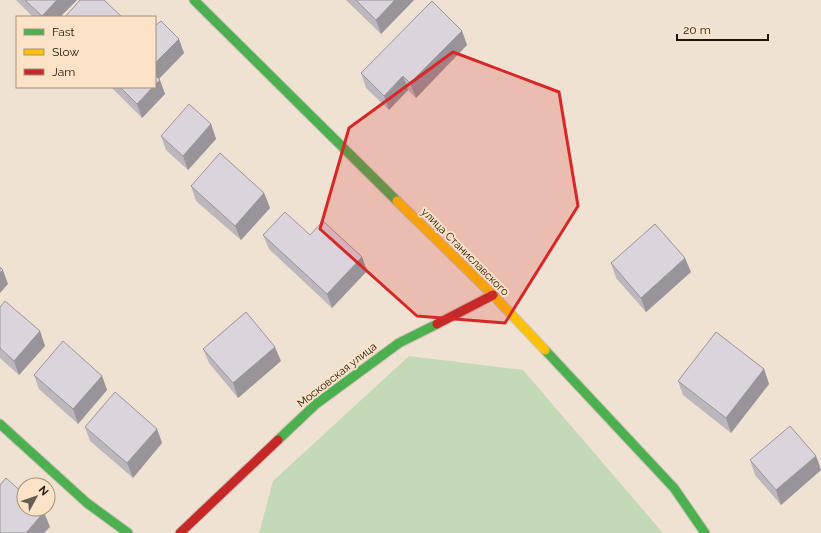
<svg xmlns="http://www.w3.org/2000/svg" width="821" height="533" font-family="Raleway,sans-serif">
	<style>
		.green { fill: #c4d9b6 }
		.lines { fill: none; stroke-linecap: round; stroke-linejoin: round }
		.fast-casing { stroke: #cbc1b5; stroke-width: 11 }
		.slow-casing { stroke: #cbc1b5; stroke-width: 11 }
		.jam-casing { stroke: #cbc1b5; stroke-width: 11 }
		.fast { stroke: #4caf50; stroke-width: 9 }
		.slow { stroke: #ffc107; stroke-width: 9 }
		.jam { stroke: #c62828; stroke-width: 9 }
		.wall { fill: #bcb6bd }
		.shaded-wall { fill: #99949a }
		.building { fill: #dbd4dc; stroke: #99949a }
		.marked { fill: #d62828; fill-opacity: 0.2; stroke: #d62828; stroke-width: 3; stroke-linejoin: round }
		.labels { text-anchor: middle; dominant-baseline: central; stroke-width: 4; stroke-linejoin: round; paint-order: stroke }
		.street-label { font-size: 11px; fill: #1f160c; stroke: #fce2c7 }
	</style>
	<rect width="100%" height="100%" fill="#f0e2d3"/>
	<path class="green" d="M409,356L523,370L663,533H259L273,481Z"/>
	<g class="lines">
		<g class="fast-casing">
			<path id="fast" d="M194,0L397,201
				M545,350L674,488L705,533
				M0,424L87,503L128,533
				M278,440L316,404L399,343L437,324"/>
		</g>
		<g class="slow-casing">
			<path id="slow" d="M397,201L493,295L545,350"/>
		</g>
		<g class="jam-casing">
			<path id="jam" d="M437,324L493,295
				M180,533L278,440"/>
		</g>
		<use href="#fast" class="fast"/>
		<use href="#slow" class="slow"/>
		<use href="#jam" class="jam"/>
	</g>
	<path class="wall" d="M16,0H77L60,17H33Z
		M346,0H414L381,34Z
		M161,21L184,53L159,79L165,94L142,118L113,89L112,87H155Z
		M462,31L467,45L416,98L408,90L389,110L366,88L361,73Z
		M211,124L216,139L188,170L166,150L161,136Z
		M191,186L264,193L270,208L241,240L196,201Z
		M263,235H310L362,257L367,271L332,308L269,249Z
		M611,263L691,272L646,312L616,278Z
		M0,307L40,331L45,346L19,375L0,358Z
		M203,349L281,361L238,398L209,363Z
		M764,369L769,384L731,433L683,395L678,381Z
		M34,375L102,376L107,390L78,424L39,389Z
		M85,427L157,429L162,443L133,478L90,441Z
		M816,456L821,470L781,505L755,475L750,460Z"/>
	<path class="shaded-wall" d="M57,0H77L60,17H42V16Z
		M395,0H414L381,34L376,20Z
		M462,31L467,45L416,98L410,83Z
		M179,39L184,53L155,83V63Z
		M403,76L408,90L389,110L384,96Z
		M160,80L165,94L142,118L137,104L153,87H155V85Z
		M211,124L216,139L188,170L183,156Z
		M264,193L270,208L241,240L235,226Z
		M362,257L367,271L332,308L327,294Z
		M685,258L691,272L646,312L641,298Z
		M3,270L8,284L0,293V273Z
		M40,331L45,346L19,375L14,361Z
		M275,347L281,361L238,398L233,383Z
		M764,369L769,384L731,433L726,418Z
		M102,376L107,390L78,424L73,409Z
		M157,429L162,443L133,478L127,463Z
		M816,456L821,470L781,505L776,490Z
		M44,512L50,527L44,533H26Z"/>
	<path class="building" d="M25,0H57L42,16Z
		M80,0H104L122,17H65Z
		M356,0H395L376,20Z
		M432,1L462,31L410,83L403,76L384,96L361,73Z
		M161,21L179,39L155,63V26Z
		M155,75L160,80L155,85Z
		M120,87H153L137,104Z
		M189,104L211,124L183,156L161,136Z
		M220,153L264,193L235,226L191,186Z
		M285,212L310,235L323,221L362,257L327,294L263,235Z
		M655,224L685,258L641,298L611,263Z
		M0,267L3,270L0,273Z
		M5,301L40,331L14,361L0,348V307Z
		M246,312L275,347L233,383L203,349Z
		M716,332L764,369L726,418L678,381Z
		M63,341L102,376L73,409L34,375Z
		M115,392L157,429L127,463L85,427Z
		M790,426L816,456L776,490L750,460Z
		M6,478L24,494V509H41L44,512L26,533H0V485Z"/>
	<path class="marked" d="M453,52L559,92L578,206L505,323L417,316L320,229L349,128Z"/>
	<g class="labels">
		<g class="street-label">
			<text transform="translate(465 252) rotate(45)">улица Станиславского</text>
			<text transform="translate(337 375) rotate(-38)">Московская улица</text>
		</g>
	</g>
	<rect x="16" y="16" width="140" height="72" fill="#fce2c7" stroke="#a4907c"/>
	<rect x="24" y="29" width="20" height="6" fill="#4caf50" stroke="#a4907c"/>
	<text x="52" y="36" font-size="12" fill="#1f160c">Fast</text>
	<rect x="24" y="49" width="20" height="6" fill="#ffc107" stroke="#a4907c"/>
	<text x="52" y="56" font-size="12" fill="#1f160c">Slow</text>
	<rect x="24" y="69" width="20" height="6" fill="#c62828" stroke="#a4907c"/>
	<text x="52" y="76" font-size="12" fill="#1f160c">Jam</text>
	<g transform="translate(36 497) rotate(50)"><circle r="19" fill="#fce2c7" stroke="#a4907c"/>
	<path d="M0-3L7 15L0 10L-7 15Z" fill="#685d52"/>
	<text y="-6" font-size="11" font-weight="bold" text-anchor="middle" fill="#1f160c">N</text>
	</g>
	<path d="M677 34v6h91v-6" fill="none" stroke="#1f160c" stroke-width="2"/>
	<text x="683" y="34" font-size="12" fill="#1f160c" stroke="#fce2c7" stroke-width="3" paint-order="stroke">20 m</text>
</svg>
